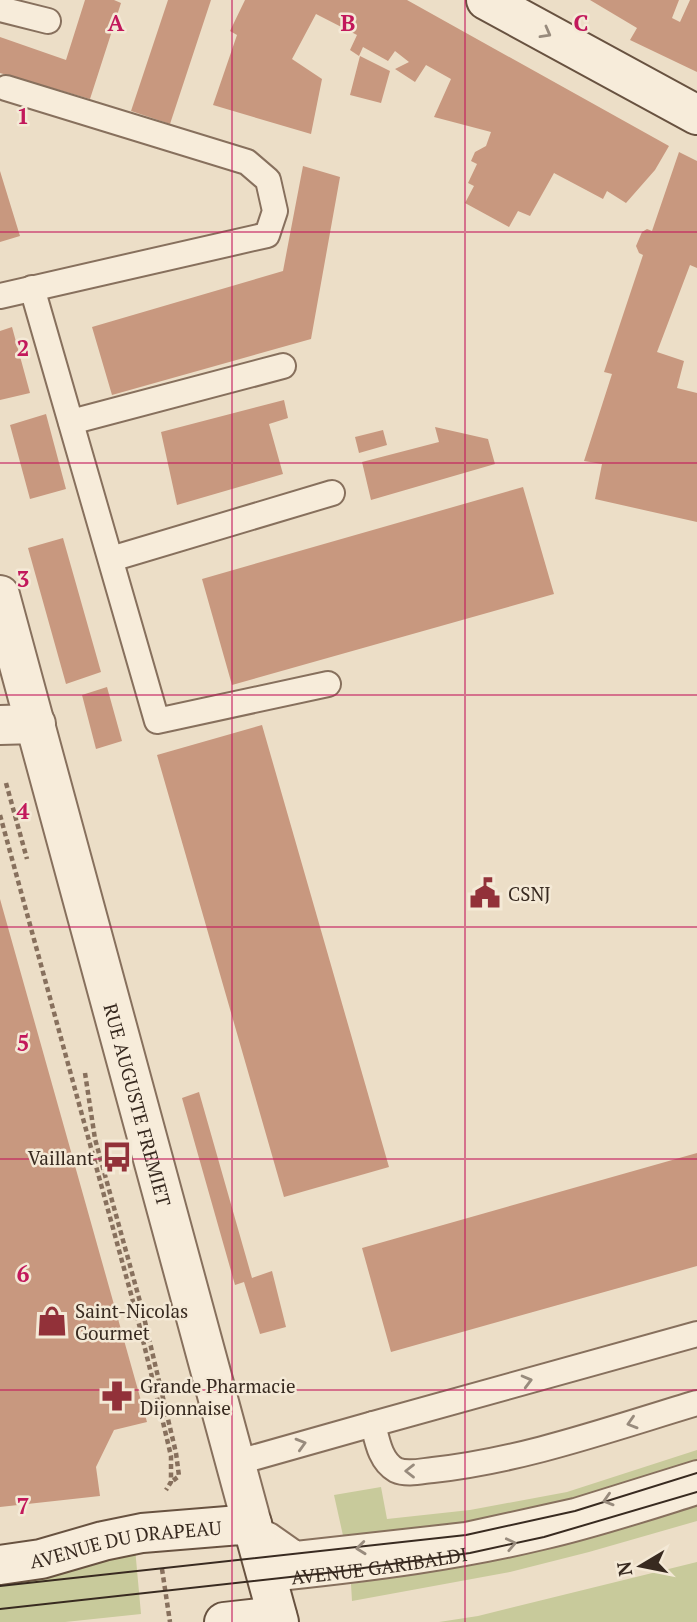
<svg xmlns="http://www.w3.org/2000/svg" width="697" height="1622" font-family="'PT Serif',serif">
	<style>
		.green { fill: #c8ca9b }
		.building { fill: #c8987f }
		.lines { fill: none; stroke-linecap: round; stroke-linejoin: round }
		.service-casing { stroke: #87705d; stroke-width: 28 }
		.minor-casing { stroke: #87705d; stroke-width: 42 }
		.tertiary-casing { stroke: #87705d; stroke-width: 42 }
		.secondary-casing { stroke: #685240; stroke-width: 42 }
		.path { stroke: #87705d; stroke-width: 4.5; stroke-dasharray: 5 3.5; stroke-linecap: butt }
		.service { stroke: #f7ecda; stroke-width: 24 }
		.minor { stroke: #f7ecda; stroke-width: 38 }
		.tertiary { stroke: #f7ecda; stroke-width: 38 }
		.secondary { stroke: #f7ecda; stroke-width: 38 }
		.tram { stroke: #382a20; stroke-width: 2 }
		.oneway { stroke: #988b7d }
		.grid { fill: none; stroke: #c2185b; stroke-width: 2; stroke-opacity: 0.55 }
		.labels { text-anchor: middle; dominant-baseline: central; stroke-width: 5; stroke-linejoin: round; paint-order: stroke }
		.poi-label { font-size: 19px; fill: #382a20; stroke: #f4e9d6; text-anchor: start }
		.street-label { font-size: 19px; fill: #382a20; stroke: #f4e9d6 }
		.grid-label { font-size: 23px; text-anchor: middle; font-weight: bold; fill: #c2185b; stroke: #f4e9d6; stroke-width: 5; stroke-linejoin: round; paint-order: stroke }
	</style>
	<rect width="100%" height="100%" fill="#ecdec7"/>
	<path class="green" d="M697,1450V1461L567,1502L484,1521L344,1540L334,1495L381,1487L387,1519L470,1510L567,1492Z
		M697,1506V1521L589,1552L510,1572L352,1601L351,1584L484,1563L551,1548Z
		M135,1548L141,1614L65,1622H0V1576Z
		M697,1562V1622H439L478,1616Z"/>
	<path class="building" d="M85,0H114L121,3L90,99L0,73V37L66,60Z
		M168,0H211L170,124L131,111Z
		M245,0H407L669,146L655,170L626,203L607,191L603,199L554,173L530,216L518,211L509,227L465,203L474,186L468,183L477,164L471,161L475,152L486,146L491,132L434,117L451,79L426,65L415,82L395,69L409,62L395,51L388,61L363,47L359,56L350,50L357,35L316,14L292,59L322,79L311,134L213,105L237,35L230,31Z
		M590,0H679L672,18L680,22L690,0H697V72L630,40L637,28Z
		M360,56L390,71L381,103L350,95Z
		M679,152L697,161V268L690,265L657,352L684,361L677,388L697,393V522L595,499L602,464L584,461L612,374L604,372L643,255L639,253L636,246L642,232L647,229L652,231Z
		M303,166L340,177L311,339L112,395L92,327L283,271Z
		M0,171L20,236L0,242Z
		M12,327L30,393L0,400V331Z
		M284,400L288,418L269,424L283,474L177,505L161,432Z
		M46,414L66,489L30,499L10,425Z
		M435,427L488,439L495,464L371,500L362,462L439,442Z
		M383,430L387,445L359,453L355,437Z
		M523,487L554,594L232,685L202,579Z
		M63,538L101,672L66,684L28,548Z
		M107,687L122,741L96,749L82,695Z
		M262,725L389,1167L284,1197L157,755Z
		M0,899L147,1422L114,1430L96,1467L100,1496L0,1507Z
		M199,1092L252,1278L272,1271L286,1327L260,1334L244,1282L235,1285L182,1098Z
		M697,1153V1266L391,1352L362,1248Z"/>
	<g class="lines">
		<g class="service-casing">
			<g id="service">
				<path d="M0,9L48,21"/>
				<path d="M32,288L157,721L328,684"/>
				<path d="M0,296L267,235L275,211L268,180L247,162L6,88"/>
				<path d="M71,422L283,366"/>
				<path d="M111,559L332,493"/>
				<path d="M697,1334L373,1424C377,1440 380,1461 396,1470C407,1475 422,1471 433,1470C524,1460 610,1429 697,1403"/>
				<path d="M235,1463L373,1424"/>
				<path d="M269,1535L296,1554L466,1535L575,1511L697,1473"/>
				<path id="s1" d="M267,1544L288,1577C373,1568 459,1557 542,1537C595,1525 646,1508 697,1492"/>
			</g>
		</g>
		<g class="minor-casing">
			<path id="minor" d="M0,725L36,724"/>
		</g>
		<g class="tertiary-casing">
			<g id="tertiary">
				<path id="s2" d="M0,595L252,1524"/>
			</g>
		</g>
		<g class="secondary-casing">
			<g id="secondary">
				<path d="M486,0L697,115"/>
				<path id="s3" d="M0,1565L41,1559L103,1541L142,1533L252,1524L279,1622"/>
				<path d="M224,1622L277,1616"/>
			</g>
		</g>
		<path class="path" d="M6,783L27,859
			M0,815L137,1316L161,1414L171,1456V1482L166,1490
			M85,1073L95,1139L142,1309L176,1453L179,1476L170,1483
			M162,1569L170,1622"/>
		<use href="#service" class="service"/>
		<use href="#minor" class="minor"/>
		<use href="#tertiary" class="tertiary"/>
		<use href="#secondary" class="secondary"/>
		<path class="tram" d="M0,1586L466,1535L575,1511L697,1473
			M0,1609L335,1572L470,1553L544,1537L697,1492"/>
	</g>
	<defs><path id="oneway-chevron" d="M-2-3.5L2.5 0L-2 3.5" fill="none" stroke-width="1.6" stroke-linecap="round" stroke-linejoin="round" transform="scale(1.75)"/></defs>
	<g class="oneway">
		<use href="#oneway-chevron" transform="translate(546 33) rotate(29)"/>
		<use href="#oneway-chevron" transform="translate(527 1381) rotate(-15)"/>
		<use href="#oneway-chevron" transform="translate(632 1423) rotate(163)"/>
		<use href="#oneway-chevron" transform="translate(301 1444) rotate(-16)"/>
		<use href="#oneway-chevron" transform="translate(410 1471) rotate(-180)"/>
		<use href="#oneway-chevron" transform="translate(608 1500) rotate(163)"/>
		<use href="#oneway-chevron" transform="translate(511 1544) rotate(-12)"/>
		<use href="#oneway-chevron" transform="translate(361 1548) rotate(174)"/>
	</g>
	<path class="grid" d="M232,0V1622M465,0V1622M0,232H697M0,463H697M0,695H697M0,927H697M0,1159H697M0,1390H697"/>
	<defs>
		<g id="civic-bare" transform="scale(2.415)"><path d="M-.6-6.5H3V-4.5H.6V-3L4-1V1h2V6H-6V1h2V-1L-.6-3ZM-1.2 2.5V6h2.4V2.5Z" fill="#923139" stroke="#f4e9d6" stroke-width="2.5" paint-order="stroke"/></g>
		<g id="bus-bare" transform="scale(2.415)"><path d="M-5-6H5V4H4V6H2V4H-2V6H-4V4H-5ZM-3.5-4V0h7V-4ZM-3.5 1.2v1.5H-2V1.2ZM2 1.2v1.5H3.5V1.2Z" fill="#923139" stroke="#f4e9d6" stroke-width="2.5" paint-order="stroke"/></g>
		<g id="shop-bare" transform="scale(2.415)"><path d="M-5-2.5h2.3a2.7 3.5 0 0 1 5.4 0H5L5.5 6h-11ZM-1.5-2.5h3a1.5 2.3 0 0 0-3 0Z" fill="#923139" stroke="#f4e9d6" stroke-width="2.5" paint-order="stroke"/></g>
		<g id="pharmacy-bare" transform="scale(2.415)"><path d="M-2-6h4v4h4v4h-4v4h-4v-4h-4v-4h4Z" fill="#923139" stroke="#f4e9d6" stroke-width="2.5" paint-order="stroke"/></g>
	</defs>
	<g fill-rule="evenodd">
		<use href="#civic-bare" x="485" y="893"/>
		<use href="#bus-bare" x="117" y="1157"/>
		<use href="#shop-bare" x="52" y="1321"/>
		<use href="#pharmacy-bare" x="117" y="1396"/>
	</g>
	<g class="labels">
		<g class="poi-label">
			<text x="508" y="893">CSNJ</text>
			<text x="94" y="1157" text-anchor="end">Vaillant</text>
			<text x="75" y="1310">Saint-Nicolas<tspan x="75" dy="22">Gourmet</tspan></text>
			<text x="140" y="1385">Grande Pharmacie<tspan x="140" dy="22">Dijonnaise</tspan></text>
		</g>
		<g class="street-label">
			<text stroke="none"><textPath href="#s2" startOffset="528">RUE AUGUSTE FREMIET</textPath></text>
			<text stroke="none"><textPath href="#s3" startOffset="128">AVENUE DU DRAPEAU</textPath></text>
			<text stroke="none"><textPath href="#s1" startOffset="131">AVENUE GARIBALDI</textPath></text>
		</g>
	</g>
	<g class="grid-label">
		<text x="116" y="31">A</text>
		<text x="348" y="31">B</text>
		<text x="581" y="31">C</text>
		<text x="23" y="124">1</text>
		<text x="23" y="356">2</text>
		<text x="23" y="587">3</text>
		<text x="23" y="819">4</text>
		<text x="23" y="1051">5</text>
		<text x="23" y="1282">6</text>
		<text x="23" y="1514">7</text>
	</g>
	<g transform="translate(641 1566) rotate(260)" stroke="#f4e9d6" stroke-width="5" paint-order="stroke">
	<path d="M0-5L12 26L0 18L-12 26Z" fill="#382a20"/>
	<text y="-10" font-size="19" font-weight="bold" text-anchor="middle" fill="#382a20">N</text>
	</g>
</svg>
